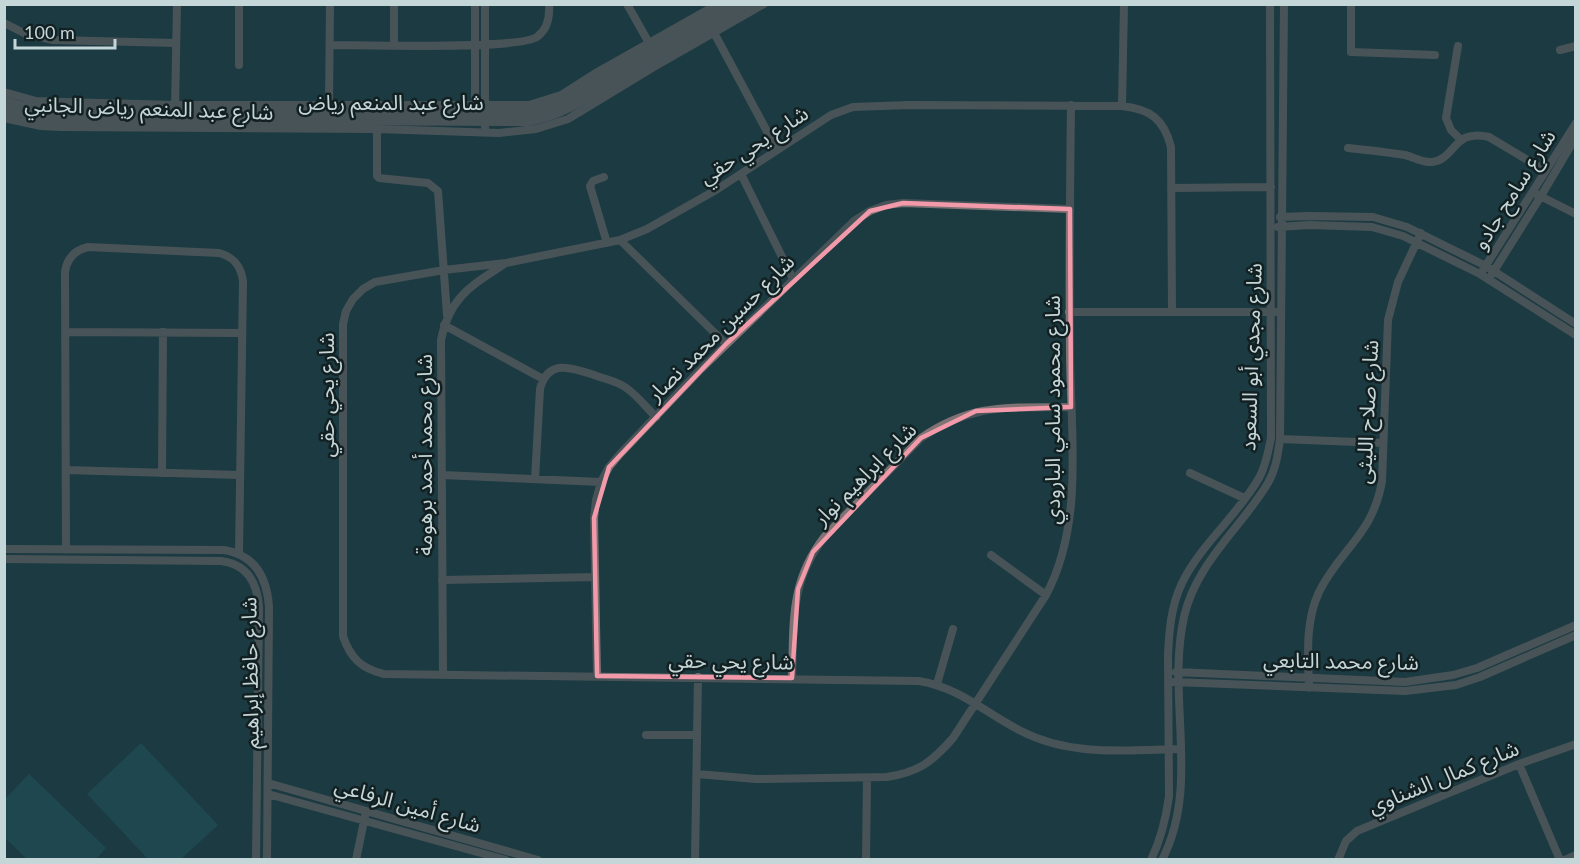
<svg xmlns="http://www.w3.org/2000/svg" width="1580" height="864" font-family="Lato,'Noto Sans Arabic',sans-serif">
	<style>
		.garden { fill: #235861 }
		.lines { fill: none; stroke-linecap: round; stroke-linejoin: round }
		.minor { stroke: #7f7274; stroke-width: 8 }
		.tertiary { stroke: #7f7274; stroke-width: 10 }
		.marked { fill: none; stroke: #f39aaa; stroke-width: 4.5; stroke-linejoin: round }
		.labels { text-anchor: middle; dominant-baseline: central; stroke-width: 5; stroke-linejoin: round; paint-order: stroke }
		.street-label { font-size: 21px; fill: #c5d6d9; stroke: #132022 }
	</style>
	<rect width="100%" height="100%" fill="#1c3b41"/>
	<path class="garden" d="M141,743L218,825L181,859H148L87,794Z
		M29,774L106,848L96,859H27L5,838V799Z"/>
	<g class="lines">
		<path class="minor" d="M394,4V45
			M627,4L649,43
			M1351,4V52L1435,55
			M4,23L26,34L53,40L176,43
			M712,29L777,150
			M330,45C363,45 517,50 537,37C548,29 550,17 549,4
			M1458,46L1446,118L1451,130L1461,140
			M1560,50L1576,46
			M239,65V4
			M4,92L36,101L63,102L175,105H529L561,95L594,74L718,4
			M329,105L330,4
			M1122,106L1124,4
			M175,109L177,4
			M475,109V4
			M4,118L41,126L61,127L377,129L499,133L536,129L568,119L652,68L764,4
			M377,129V176L379,178L428,183L438,191L447,315
			M485,132V4
			M1348,148C1367,150 1386,152 1405,155C1414,157 1422,163 1432,162C1456,159 1453,128 1489,137L1546,171
			M741,174L793,279
			M604,177L593,181L590,186L607,243
			M1172,188L1271,187
			M1536,194L1576,214
			M1280,217L1309,216L1373,217L1407,227L1486,266L1576,324
			M1278,227L1309,225L1372,227L1403,236L1480,274L1576,335
			M620,240L726,344
			M1483,270L1576,123
			M1492,274L1541,196L1576,137
			M1069,312H1275
			M1172,312L1171,147C1164,119 1150,109 1122,106L909,105L853,107L831,115L716,190L647,229L620,240L506,263L444,270L375,282L363,289L353,299L346,311L343,324V636C350,658 362,669 384,674L919,681C961,688 985,713 1021,731C1071,757 1127,750 1180,749
			M444,325L543,379
			M65,332L242,333
			M1280,439L1383,443
			M66,470L240,475
			M162,473L163,332
			M1190,473L1244,498
			M442,475L601,482
			M535,479L540,389C548,358 573,368 594,375C605,379 616,381 625,387C637,395 646,407 656,417
			M4,549L224,550C255,555 267,577 269,607L267,860
			M66,550L65,272C67,258 75,250 88,247L219,253C234,257 241,266 243,281L239,554
			M991,555L1046,595
			M4,559L221,561C247,564 257,582 259,607L256,860
			M442,580L595,577
			M1176,672L1405,682L1453,675L1477,668L1576,625
			M443,674L441,340C449,299 469,287 503,265
			M597,676L594,518L596,500L601,482L609,467L620,454L699,371L854,221L870,211L886,205L903,203L1070,209
			M792,678C794,623 789,582 825,536L921,438C973,402 1011,408 1071,407
			M1174,682L1405,691L1456,685L1480,677L1576,635
			M937,684L953,629
			M1309,688C1308,655 1305,622 1319,592C1340,549 1373,535 1382,481L1388,320L1398,282L1421,233
			M646,735H697
			M1519,764L1560,860
			M697,774L756,779L887,777C919,772 932,762 953,738L1046,595C1085,522 1070,431 1070,350C1069,268 1070,186 1071,105
			M268,783L538,860
			M268,794L506,860
			M356,860L365,816
			M695,860L698,677
			M866,860L867,778
			M1151,860C1161,839 1166,819 1169,796L1168,656C1169,631 1171,606 1182,583C1201,544 1238,515 1259,478C1266,466 1268,452 1271,438L1270,4
			M1162,860C1201,785 1166,697 1184,617C1196,563 1241,528 1268,483C1276,469 1278,454 1280,439L1284,4
			M1338,860L1346,841L1357,831L1519,764L1576,744
			M1565,860L1576,855"/>
		<path class="tertiary" d="M4,101L20,106L48,110L175,113H526C564,107 590,84 622,66C658,45 696,26 732,4
			M4,110L33,117L61,119L528,121C573,113 607,83 647,61C680,41 715,24 749,4"/>
	</g>
	<path d="M0 0H1580V864H0ZM903,203L1070,209L1071,407L976,411L921,438L813,552L798,589L792,678L597,676L594,518L609,467L726,344L870,211Z" fill="#1c3b41" fill-opacity=".55" fill-rule="evenodd"/>
	<path class="marked" d="M903,203L1070,209L1071,407L976,411L921,438L813,552L798,589L792,678L597,676L594,518L609,467L726,344L870,211Z"/>
	<g class="labels">
		<g class="street-label">
			<text x="391" y="101">شارع عبد المنعم رياض</text>
			<text transform="translate(149 107) rotate(2)">شارع عبد المنعم رياض الجانبي</text>
			<text transform="translate(753 144) rotate(-33)">شارع يحي حقي</text>
			<text transform="translate(1513 189) rotate(-58)">شارع سامح جادو</text>
			<text transform="translate(720 327) rotate(-45)">شارع حسين محمد نصار</text>
			<text transform="translate(1250 357) rotate(-88)">شارع مجدي أبو السعود</text>
			<text transform="translate(325 395) rotate(-90)">شارع يحي حقي</text>
			<text transform="translate(1051 410) rotate(-90)">شارع محمود سامي البارودي</text>
			<text transform="translate(1366 412) rotate(-87)">شارع صلاح الليثى</text>
			<text transform="translate(423 455) rotate(-90)">شارع محمد أحمد برهومة</text>
			<text transform="translate(864 473) rotate(-45)">شارع ابراهيم نوار</text>
			<text transform="translate(731 660) rotate(1)">شارع يحي حقي</text>
			<text transform="translate(1341 660) rotate(1)">شارع محمد التابعي</text>
			<text transform="translate(249 673) rotate(-91)">شارع حافظ إبراهيم</text>
			<text transform="translate(1443 776) rotate(-22)">شارع كمال الشناوي</text>
			<text transform="translate(408 804) rotate(16)">شارع أمين الرفاعي</text>
		</g>
	</g>
	<rect width="1580" height="864" fill="none" stroke="#c5d6d9" stroke-width="12"/>
	<path d="M15 39v9h100v-9" fill="none" stroke="#c5d6d9" stroke-width="3"/>
	<text x="24" y="39" font-size="18" fill="#c5d6d9" stroke="#132022" stroke-width="4.5" paint-order="stroke">100 m</text>
</svg>
